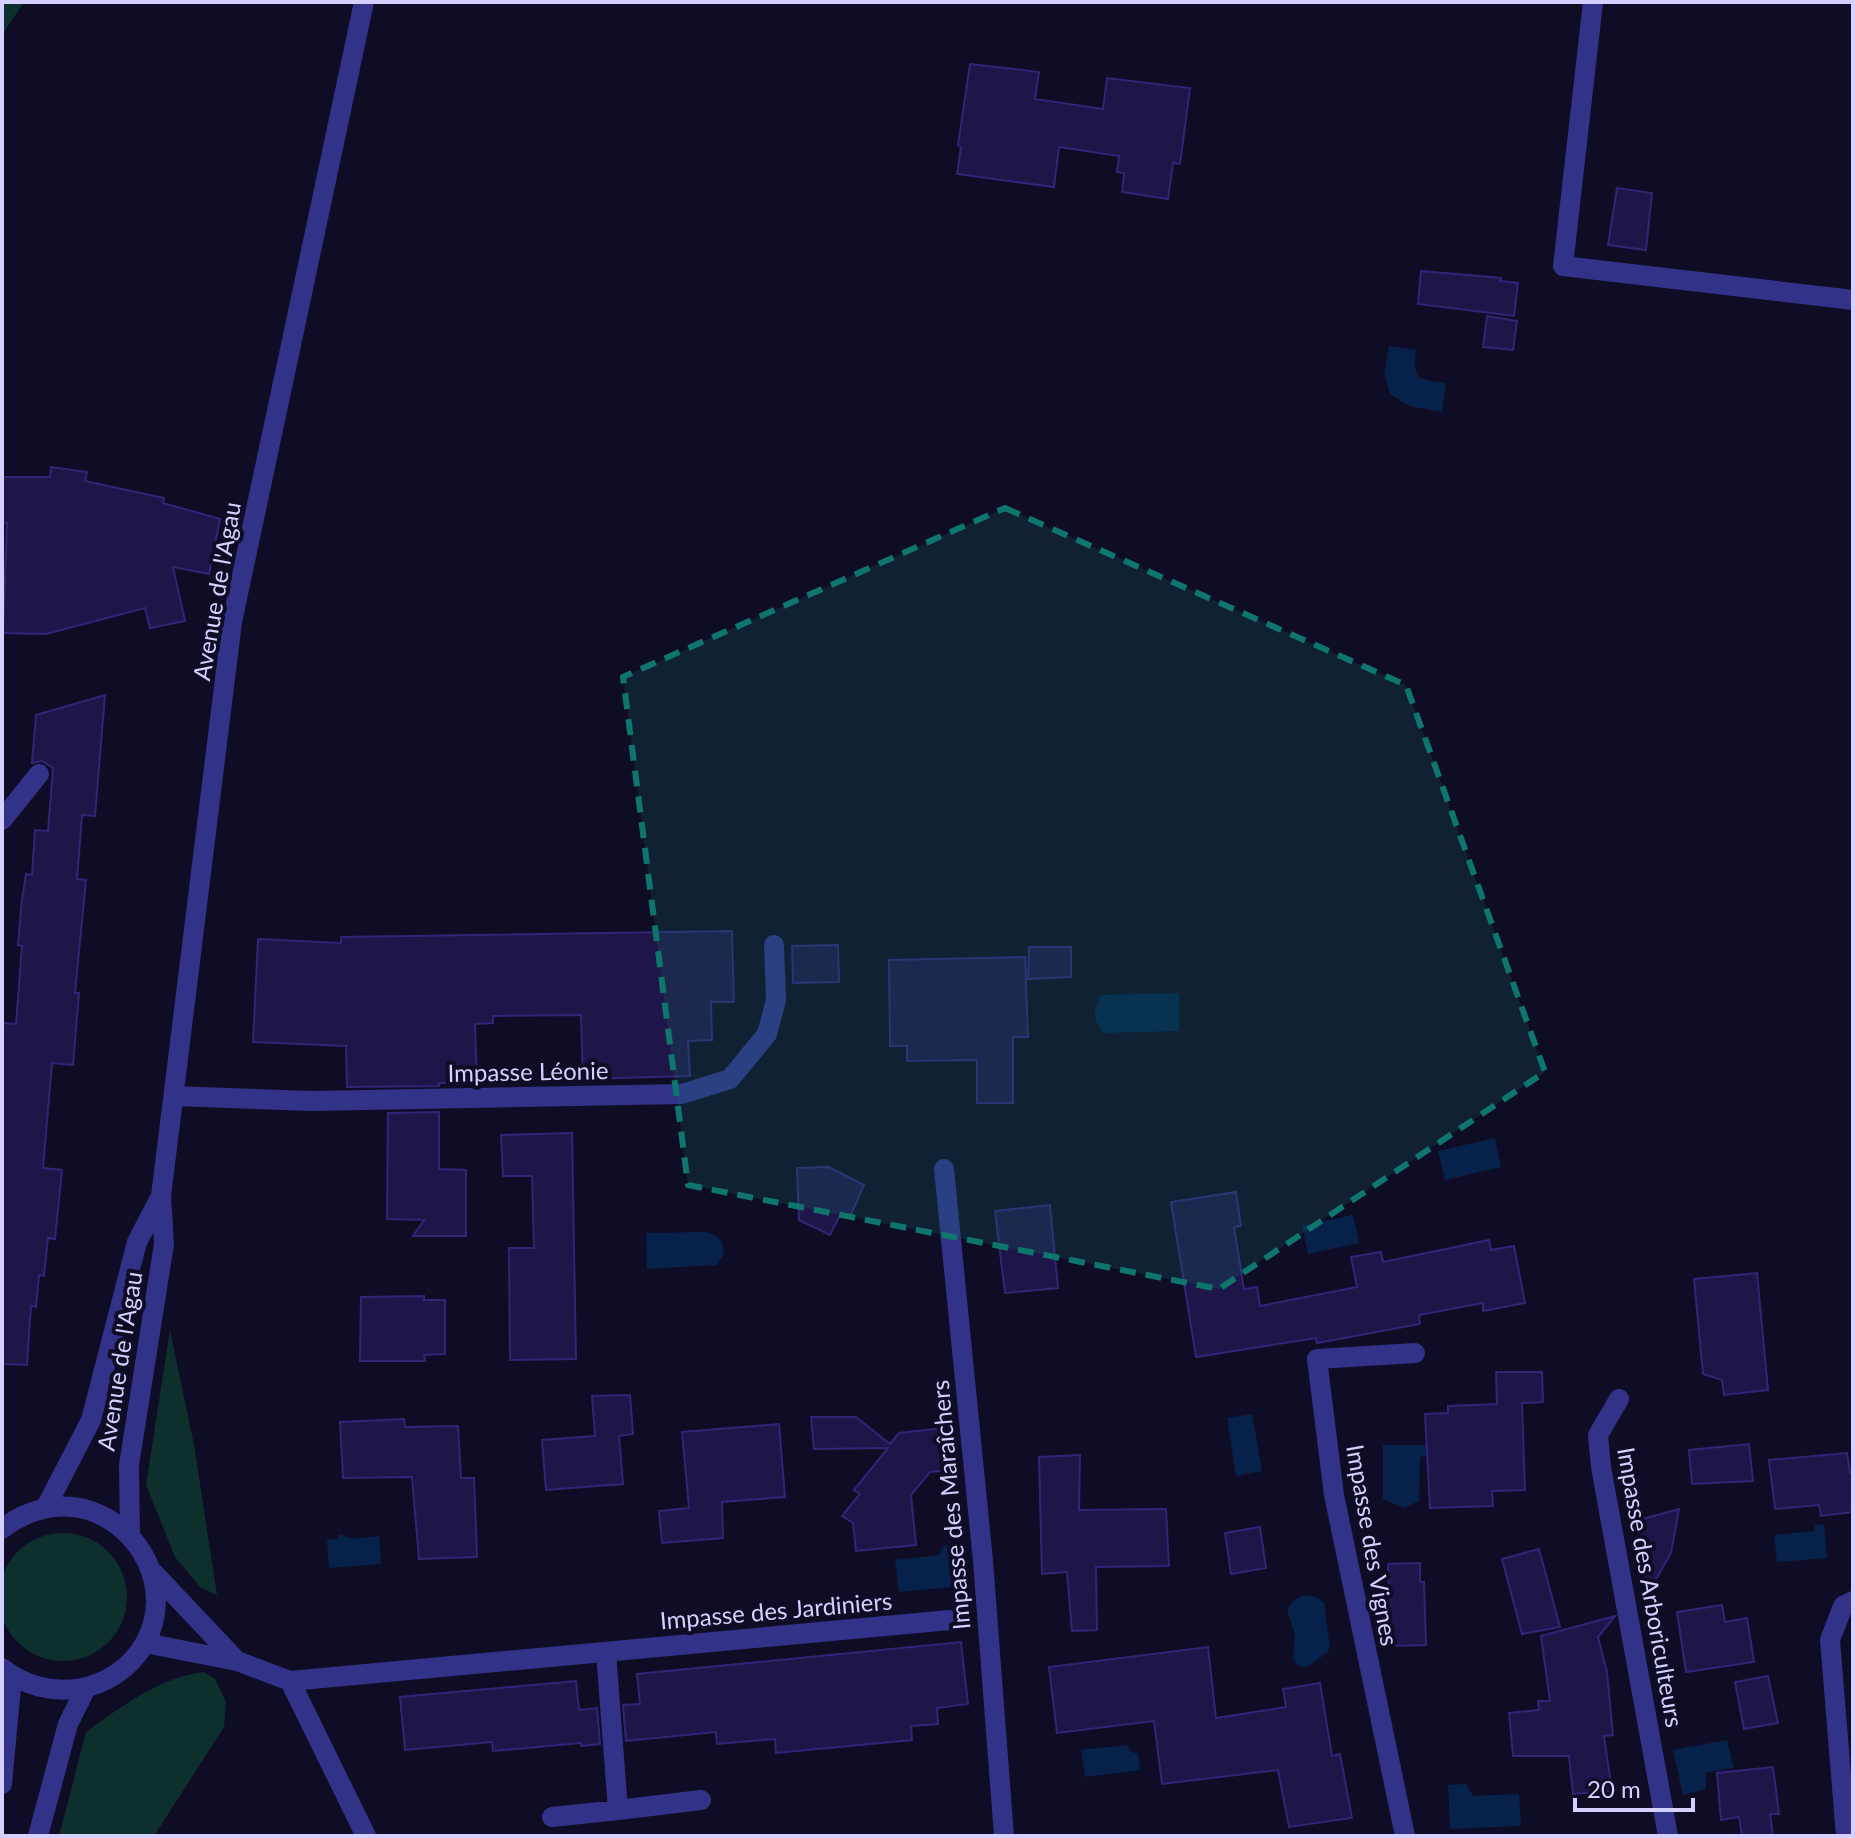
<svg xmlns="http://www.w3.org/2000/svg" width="1855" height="1838" font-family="Lato,sans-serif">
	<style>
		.green { fill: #0e302d }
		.water { fill: #06224a }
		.building { fill: #1e1648; stroke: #322577; stroke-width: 2 }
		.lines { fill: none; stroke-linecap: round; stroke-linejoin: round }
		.minor { stroke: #323289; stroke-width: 20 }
		.marked { fill: #0f766e; fill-opacity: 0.2; stroke: #0f766e; stroke-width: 6; stroke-dasharray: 16 10; stroke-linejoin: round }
		.labels { text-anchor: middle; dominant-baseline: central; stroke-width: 8; stroke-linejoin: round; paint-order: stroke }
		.street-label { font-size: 24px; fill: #d4d0ff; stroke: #0f0c25 }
	</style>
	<rect width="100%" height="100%" fill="#0f0c25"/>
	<path class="green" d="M2,2H24L2,35Z
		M170,1330L194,1445L217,1595L200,1587L175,1557L146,1485Z
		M-1 1597a64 64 0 1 1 128 0a64 64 0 1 1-128 0Z
		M204,1672L215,1679L226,1702L224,1727L154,1836H59L86,1732C121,1707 160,1677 204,1672Z"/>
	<path class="water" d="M1389,346L1416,350C1412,381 1418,379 1446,383L1442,412L1409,406L1390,394L1384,373Z
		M1179,993V1031L1102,1033C1101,1027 1096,1024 1095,1017C1093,1008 1100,1003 1100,995Z
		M1495,1138L1501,1167L1445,1180L1438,1151Z
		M1353,1215L1359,1243L1308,1254L1302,1226Z
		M707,1232C719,1235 725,1243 723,1256L716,1265L647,1269L646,1233Z
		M1252,1414L1262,1471L1236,1476L1227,1418Z
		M1383,1445H1426V1456L1420,1457L1419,1501L1404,1508L1383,1499Z
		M1824,1524L1827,1558L1777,1562L1774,1535L1815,1531V1525Z
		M340,1534L352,1539L379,1536L381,1564L329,1568L327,1540L337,1539Z
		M946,1545L951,1554L957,1553L961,1586L899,1592L895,1560L939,1555L942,1547Z
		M1303,1595L1316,1597L1324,1603L1330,1647L1327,1653L1307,1667L1298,1666L1293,1659L1295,1634L1287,1610L1293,1601Z
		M1727,1740L1734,1768L1706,1773V1789L1683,1795L1673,1750Z
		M1127,1745L1129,1751L1138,1754L1140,1770L1085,1777L1081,1750Z
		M1466,1784L1473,1796L1519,1794L1521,1826L1450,1829L1448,1785Z"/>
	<path class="building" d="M970,64L1039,72L1035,99L1103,109L1107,78L1190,88L1180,164L1173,163L1168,199L1122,192L1124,173L1117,172L1119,156L1059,147L1054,187L957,174L961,147L958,145Z
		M1617,188L1652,193L1646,250L1608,245Z
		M1421,271L1501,278L1500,281L1518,283L1514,316L1418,304Z
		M1487,316L1517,321L1513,350L1483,347Z
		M51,467L87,472L85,481L164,498L163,503L220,519L209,574L173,567L185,621L150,628L145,608L46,634L3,633L7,523L2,522V477H50Z
		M105,695L95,816L82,815L77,879L86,880L75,993H79L73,1065L52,1063L43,1168L62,1170L55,1239L48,1238L44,1276L39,1275L36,1307L31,1306L27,1365L2,1364V1023L16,1024L22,946L18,945L22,899L26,874L32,875L35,830L48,831L53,768L42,761L32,763L36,715Z
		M732,931L734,1002H711L712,1040L688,1041L690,1076L583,1079L581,1015L493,1016V1023L475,1024L477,1082L439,1083V1086L347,1087L346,1046L253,1042L258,939L341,943V937Z
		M838,945L839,982L793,983L792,946Z
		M1029,947H1071V977L1028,979Z
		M1025,957L1028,1037H1013V1103H977V1060L907,1061V1046H890L889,960Z
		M439,1112V1169L466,1170V1236H413L424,1220L387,1219L388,1113Z
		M572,1133L576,1359L510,1360L509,1248H534L532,1176H503L501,1135Z
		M829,1167L864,1185L850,1217L841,1213L830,1235L799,1220L797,1168Z
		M1236,1192L1241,1226L1234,1227L1244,1289L1257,1287L1260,1306L1357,1287L1351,1257L1381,1252L1383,1262L1489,1240L1491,1250L1514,1246L1525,1303L1483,1311V1303L1419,1315L1420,1324L1317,1343L1316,1338L1196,1357L1171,1202Z
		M1050,1205L1058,1288L1005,1293L995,1211Z
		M1757,1273L1768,1390L1724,1395L1722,1380L1703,1374L1694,1279Z
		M424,1296V1300H445V1354L424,1355L425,1361H360L361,1297Z
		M1496,1372H1542L1543,1402L1522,1403L1525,1490L1492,1491L1493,1506L1430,1508L1425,1414L1448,1413V1406L1497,1404Z
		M630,1395L633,1434L619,1436L623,1484L546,1490L542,1440L595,1436L592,1396Z
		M811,1417H856L890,1444L899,1433L943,1428L948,1470L930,1472L911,1495L916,1545L856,1551L853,1523L842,1516L860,1494L854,1490L888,1448L814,1449Z
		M404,1419L405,1427L458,1426L461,1478H474L477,1557L419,1559L412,1477L343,1478L340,1422Z
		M779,1424L785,1497L722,1502L723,1538L662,1543L659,1511L689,1508L682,1432Z
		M1749,1444L1753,1481L1692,1484L1689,1450Z
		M1847,1453L1850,1473H1853V1512L1821,1516L1819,1505L1775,1509L1769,1460Z
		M1080,1455L1079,1510L1166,1509L1169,1566L1096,1567L1097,1630L1072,1631L1067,1572L1042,1574L1039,1457Z
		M1679,1509L1671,1553L1647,1595L1639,1520Z
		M1260,1527L1266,1568L1231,1574L1225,1533Z
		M1539,1549L1560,1627L1522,1634L1502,1559Z
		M1420,1563V1582H1424L1426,1645L1391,1646L1388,1564Z
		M1722,1605L1725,1622L1747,1618L1754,1662L1686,1672L1677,1612Z
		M1615,1616L1598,1637L1607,1672L1613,1735L1604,1736L1612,1791L1573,1794L1569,1756H1513L1509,1713L1539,1710L1538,1701H1550L1541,1636Z
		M961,1642L968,1704L937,1708L938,1724L911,1726L912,1740L776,1753L775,1739L717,1744L716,1732L626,1741L623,1705L640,1704L637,1674Z
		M1208,1647L1216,1718L1286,1707L1283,1689L1320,1683L1332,1756L1340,1754L1352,1818L1289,1827L1278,1770L1162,1784L1154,1721L1057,1733L1049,1667Z
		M1768,1676L1778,1723L1744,1729L1735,1682Z
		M576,1681L579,1710L597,1708L600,1744L581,1746V1743L493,1751L492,1742L405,1750L400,1697Z
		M1773,1767L1779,1814H1770L1773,1836H1742L1739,1817L1721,1820L1717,1773Z"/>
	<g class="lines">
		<path class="minor" d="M1593,2L1563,266L1853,300
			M2,820L39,774
			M175,1096L312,1101L682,1094L730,1079L767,1034L776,1000L774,945
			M944,1169L983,1561L1004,1836
			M1619,1399L1598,1435L1601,1467L1668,1836
			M46,1507L91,1420L137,1242L160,1198
			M2,1529C26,1510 58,1501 88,1510C142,1527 174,1590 145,1643C115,1695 47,1704 2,1668
			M130,1534L129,1465L164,1244L161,1196L232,622L364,2
			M152,1571L237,1661
			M145,1643L237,1661L290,1681L366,1836
			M606,1652L618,1810L701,1800
			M290,1681L950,1620
			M2,1784L12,1676
			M552,1817L618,1810
			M38,1836L68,1724L86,1688
			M1405,1836L1334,1495L1317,1359L1415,1353
			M1846,1836L1830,1640L1843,1606L1853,1601"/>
	</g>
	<path class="marked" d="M1005,508L1406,685L1545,1072L1219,1289L688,1185L623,677Z"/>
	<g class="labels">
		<g class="street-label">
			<text transform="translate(216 591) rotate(-80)">Avenue de l'Agau</text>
			<text transform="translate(528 1071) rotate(-1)">Impasse Léonie</text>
			<text transform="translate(119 1361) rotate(-81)">Avenue de l'Agau</text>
			<text transform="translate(950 1505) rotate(-95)">Impasse des Maraîchers</text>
			<text transform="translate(1373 1545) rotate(80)">Impasse des Vignes</text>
			<text transform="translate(1651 1587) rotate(80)">Impasse des Arboriculteurs</text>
			<text transform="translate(776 1610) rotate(-5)">Impasse des Jardiniers</text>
		</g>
	</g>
	<rect width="1855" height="1838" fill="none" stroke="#d4d0ff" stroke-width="8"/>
	<path d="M1575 1798v12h118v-12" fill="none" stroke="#d4d0ff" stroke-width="4"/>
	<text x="1587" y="1798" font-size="24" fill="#d4d0ff" stroke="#0f0c25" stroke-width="6" paint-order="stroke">20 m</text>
</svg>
